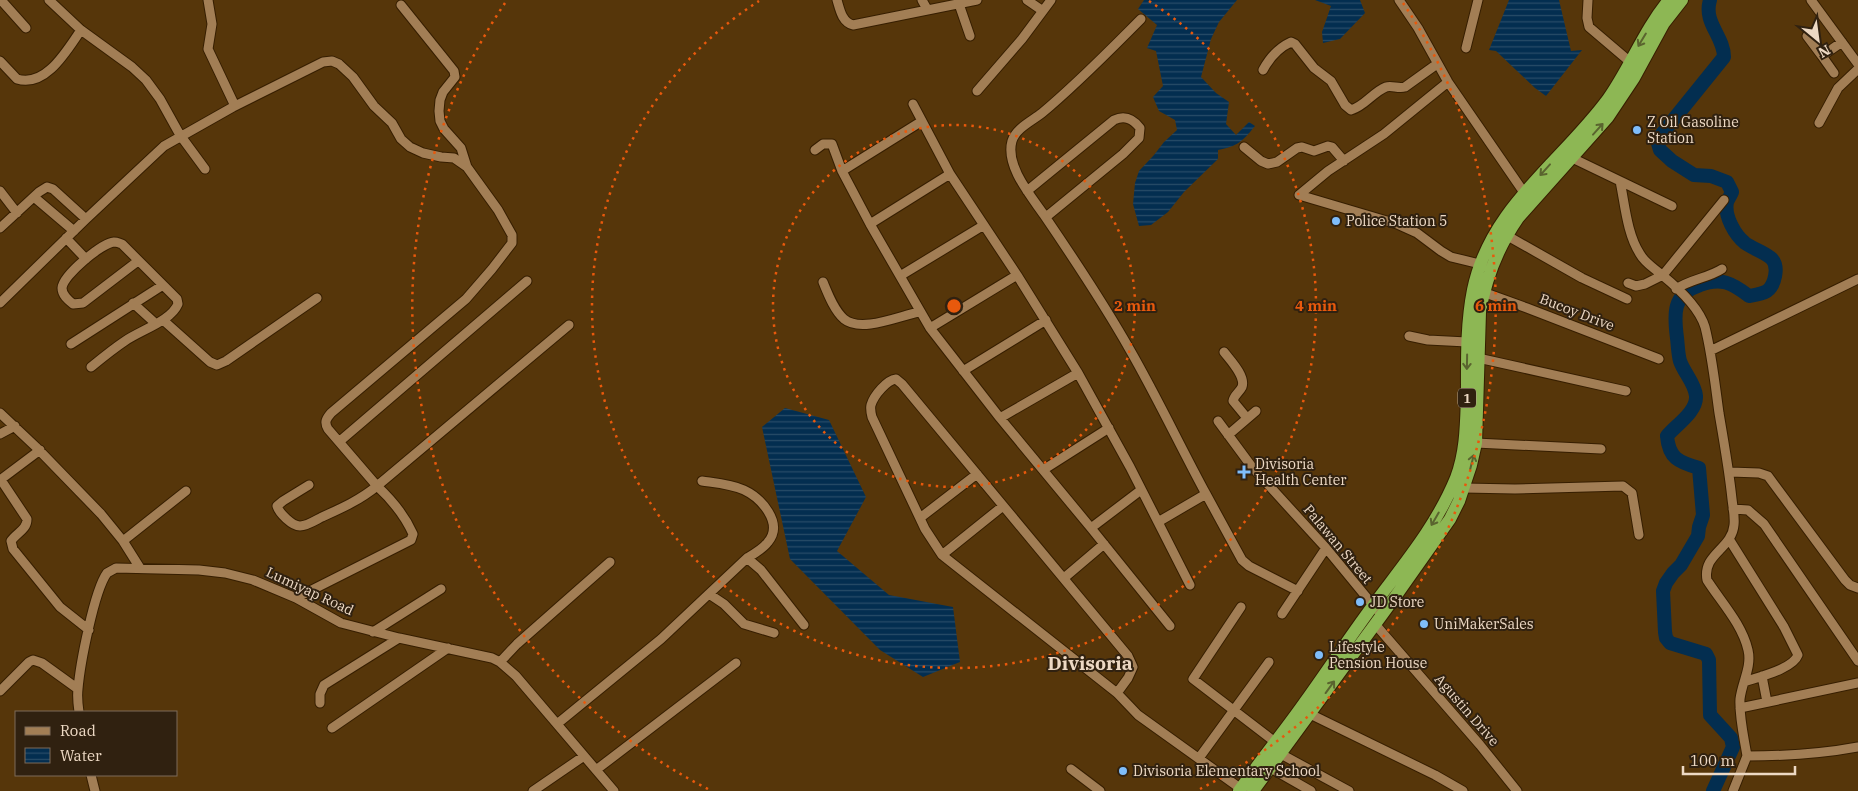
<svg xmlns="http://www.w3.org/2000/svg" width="1858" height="791" font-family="'IBM Plex Serif',serif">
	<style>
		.water { fill: url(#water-rules) }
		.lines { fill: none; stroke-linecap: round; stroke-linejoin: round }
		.river { stroke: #032e50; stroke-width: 14 }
		.minor-casing { stroke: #361e00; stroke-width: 11 }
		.highway-casing { stroke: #361e00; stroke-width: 14 }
		.minor { stroke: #a27e55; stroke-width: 9 }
		.highway { stroke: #8db754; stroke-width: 12 }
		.oneway { stroke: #5a642f }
		.ring { fill: none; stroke: #e8590c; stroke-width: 2.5; stroke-dasharray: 2.5 5 }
		.poi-dot { fill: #7fbdfa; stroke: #302110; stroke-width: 2 }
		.labels { text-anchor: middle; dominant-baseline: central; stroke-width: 4; stroke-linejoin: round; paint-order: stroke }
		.shield { fill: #302110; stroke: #b4a28e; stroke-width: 1 }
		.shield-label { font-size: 12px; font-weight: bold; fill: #edd9c4 }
		.poi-label { font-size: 14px; fill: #edd9c4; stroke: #302110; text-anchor: start }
		.street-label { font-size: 14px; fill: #edd9c4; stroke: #302110 }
		.district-label { font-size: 19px; font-weight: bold; fill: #edd9c4; stroke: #302110 }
		.centre { fill: #e8590c; stroke: #302110; stroke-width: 2.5 }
		.ring-label { font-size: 15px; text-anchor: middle; font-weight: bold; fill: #e8590c; stroke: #302110; stroke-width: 4; stroke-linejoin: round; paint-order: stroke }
	</style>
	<defs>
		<pattern id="water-rules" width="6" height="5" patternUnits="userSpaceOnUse" patternTransform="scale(1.25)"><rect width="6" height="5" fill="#032e50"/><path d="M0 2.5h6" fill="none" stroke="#284c68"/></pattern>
	</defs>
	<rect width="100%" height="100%" fill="#56360a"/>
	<path class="water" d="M1144,0H1237L1219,22L1211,39L1201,77L1216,93L1229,102L1226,124L1236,135L1249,122L1255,126C1242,142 1238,146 1218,150V159L1184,192L1168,212L1151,225L1139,226L1133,204L1135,183L1139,171L1154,155L1164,142L1177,130L1175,120L1159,111L1153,97L1163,86L1156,51L1147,48L1157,25L1138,9Z
		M1315,0H1360L1365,13L1340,39L1323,43L1322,32L1331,6Z
		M1509,0H1559L1571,51L1582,50L1546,96L1535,88L1496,51L1489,50Z
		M785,408L829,420L866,497L837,551L889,595L953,607L960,662L923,677L880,650L790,559L762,427Z"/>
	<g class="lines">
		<path class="river" d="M1710,0C1703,23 1724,36 1724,57L1657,140L1660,150L1672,161L1694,175L1711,176L1727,182L1732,192C1731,195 1728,199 1727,202C1724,216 1735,235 1745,243C1753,249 1765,252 1772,259C1779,267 1775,285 1767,291C1762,294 1755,295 1749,296C1732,283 1721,277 1700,285C1672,294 1674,315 1677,338C1678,346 1678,354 1680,361C1684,373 1695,383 1696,396C1697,412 1676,425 1667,436C1669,458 1678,462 1699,468L1703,515L1699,527L1698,536L1681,565L1673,573L1666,583L1663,591L1665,632L1666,638L1670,643L1706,654L1709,660L1710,715L1731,738L1733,747L1713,791"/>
		<g class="minor-casing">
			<path id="minor" d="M1,0L26,28
				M49,0L81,30L132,67L146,80L160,99L180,135L205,169
				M208,0L212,24L208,49L235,106
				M837,0C840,10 842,22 853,25L977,0
				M922,0L927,9
				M1027,0L1043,11
				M1399,0L1418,28L1448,82L1527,197
				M1588,0L1587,18L1589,27L1629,61
				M1811,0L1858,64
				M959,4L970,36
				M401,5L454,71L455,77L443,92L440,100L439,111L440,121L444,129L461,148L467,167
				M1141,19C1109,51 1077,84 1042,113C1032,121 1016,128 1012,141C1005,166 1031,196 1044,215C1074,259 1104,304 1130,350C1157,397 1180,446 1206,494L1158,522
				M1807,36L1822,56L1842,42
				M1466,48L1478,0
				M1822,56L1834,73
				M0,61L17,79C46,88 67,50 81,30
				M1263,70C1270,57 1278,48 1291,42L1295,44L1314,68L1331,81L1345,105L1351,110C1365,106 1373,92 1386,87C1392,85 1398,89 1405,87L1437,64
				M977,91L1022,39L1051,0
				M913,104L950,174L1017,275L1078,373L1130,467L1190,585
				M922,121L842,171L870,224L930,328L1000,418L1091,528L1170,626
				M1819,123L1838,88L1858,69
				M1244,147L1261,161L1268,164L1277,162L1297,148L1302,147L1314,151L1328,146L1332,147L1344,161
				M815,150L823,144H832L842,171
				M1568,156L1672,206
				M1620,181C1625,205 1627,234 1640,254C1645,263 1654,268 1662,275C1678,288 1699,307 1705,327C1712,355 1715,384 1719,413C1724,442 1729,470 1732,499C1733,508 1735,517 1734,525C1732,549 1702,554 1707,580C1721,602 1742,624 1748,650C1752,667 1742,682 1740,699C1739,717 1744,737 1747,756C1785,756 1821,754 1858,747
				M0,191L17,213
				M1027,191L1114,120C1125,115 1133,119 1140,128L1139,138L1123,154L1046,217
				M1299,195L1397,224L1417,233L1441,251L1451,257L1484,265
				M1299,195L1328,171L1384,134L1448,82
				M34,197L74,231
				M870,224L950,174
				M0,228L39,192L47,187L53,189L86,219
				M1506,235L1582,278L1627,299
				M66,238L86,259
				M900,276L984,225
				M823,282C828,294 834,310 844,319C861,333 899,316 919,312
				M1628,283L1636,286L1645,284L1663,275L1724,200
				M1676,289C1691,279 1708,278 1722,269
				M1480,291L1527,308L1659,359
				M0,303L86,219L164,146L233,107L323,62L332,61L339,64L353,77L374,106L392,123L401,139L410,147L423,153L441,157L454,158L467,167L498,210L512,235V243L492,269L466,299L331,413C326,419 324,422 328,429L377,486C360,500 342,508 322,517C316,520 307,526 300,526C292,526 279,513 277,506L283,501L309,485
				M133,303L155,323
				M163,320L210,362L217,365L226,361L317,298
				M930,328L1017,275
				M1409,336L1428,340L1467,342
				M71,344L163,285
				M1710,351L1858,279
				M1224,352C1230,360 1246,376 1242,387C1239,393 1234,395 1233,401L1247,418
				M1478,358L1626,391
				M91,367C102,358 113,349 125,341C141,330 171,321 178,304L177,299L122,244C118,243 118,242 114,242C102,243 63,275 62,288C62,295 68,300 73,304L83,303L138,261
				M963,371L1046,320
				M0,413L36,447L101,514L123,541L140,568
				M1000,418L1078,373
				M1218,421L1252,467L1326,548L1377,610
				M0,434L15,426
				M1228,435L1256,411
				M340,441L527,281
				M1476,443L1601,449
				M1043,470L1109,428
				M1730,472L1759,473L1768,476L1845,580L1850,585L1858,588
				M0,480L40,450
				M1,480L27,519C27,530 16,533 11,541L13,549L60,607L89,630
				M702,481C716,483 731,484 744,490C761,498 784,523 768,542C763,549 754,554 747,558
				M1464,488L1515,489L1623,486L1632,493L1639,535
				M1206,494L1242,560L1249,566L1298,591
				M1733,509L1748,510L1764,524L1858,661
				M920,518L977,474
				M1091,528L1141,490
				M1729,539L1784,627L1798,655C1793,669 1758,677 1744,682
				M123,541L186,491
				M942,555L1003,506
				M1064,578L1104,544
				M709,594L724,604L744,624L774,633
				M296,598L411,540L413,534C405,516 392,500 377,486L569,325
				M1241,607L1193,679L1275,742
				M1282,614L1326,548
				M1375,624L1480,745L1517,791
				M373,632L441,589
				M500,662L517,644L610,562
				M1762,676L1767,702
				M0,691L29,662L33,660L42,663L78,689
				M1117,693L1128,678L1133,667L1128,656L902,384L896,379C887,380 874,395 871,405C870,409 871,413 872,417L925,529L942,555L1117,693L1138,715L1244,791
				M320,703V694L324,685L399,638
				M1740,708L1858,683
				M79,712C78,705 77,697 78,689C80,665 94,591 107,573L116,568L199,570L225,573L253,580L296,598L341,623L399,638L492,658L500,662L516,676L614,791
				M1310,714L1435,775L1463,791
				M557,724L661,639L747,558L761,570L804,625
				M332,728L448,648
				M1279,753L1349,791
				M1199,758L1269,662
				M1269,767L1311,791
				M1071,769L1100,791
				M596,770L736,663
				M91,775L95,791
				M533,791L584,756
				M1733,791L1747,756"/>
		</g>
		<g class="highway-casing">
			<path id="highway" d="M1239,791C1260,761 1284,732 1305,702C1328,670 1349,638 1372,607C1403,565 1436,527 1456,478C1466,452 1466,424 1467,396C1467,361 1466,325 1473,290C1490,207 1561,163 1608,99C1630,68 1644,30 1669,0
				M1253,791L1395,597L1450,519L1459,501L1471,465L1476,443L1480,312C1486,277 1498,247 1518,218L1608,117L1634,78L1664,23L1682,0"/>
		</g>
		<use href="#minor" class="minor"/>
		<use href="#highway" class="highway"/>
	</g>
	<defs><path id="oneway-shaft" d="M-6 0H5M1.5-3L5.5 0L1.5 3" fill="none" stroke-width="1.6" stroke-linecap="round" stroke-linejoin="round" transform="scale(1.25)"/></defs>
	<g class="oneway">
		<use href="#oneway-shaft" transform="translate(1642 40) rotate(121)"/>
		<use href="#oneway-shaft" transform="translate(1598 129) rotate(-48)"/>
		<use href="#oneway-shaft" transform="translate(1545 170) rotate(132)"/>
		<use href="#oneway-shaft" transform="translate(1467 362) rotate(91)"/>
		<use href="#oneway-shaft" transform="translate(1472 462) rotate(-76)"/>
		<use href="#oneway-shaft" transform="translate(1435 519) rotate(120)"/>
		<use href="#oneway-shaft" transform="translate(1330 687) rotate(-54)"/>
	</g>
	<g class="ring">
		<circle cx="954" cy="306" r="181"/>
		<path d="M1149 1A362 362 0 1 1 759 1"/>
		<path d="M708 789A542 542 0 0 1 505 3M1403 3A542 542 0 0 1 1200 789"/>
	</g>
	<g class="poi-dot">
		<circle cx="1637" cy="130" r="5"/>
		<circle cx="1336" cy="221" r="5"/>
		<path d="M1241.5 464.5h5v5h5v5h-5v5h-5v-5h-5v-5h5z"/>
		<circle cx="1360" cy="602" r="5"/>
		<circle cx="1424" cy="624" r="5"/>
		<circle cx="1319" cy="655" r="5"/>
		<circle cx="1123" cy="771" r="5"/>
	</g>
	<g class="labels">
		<rect class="shield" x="1458" y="388.5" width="18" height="19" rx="4"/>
		<g class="shield-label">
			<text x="1467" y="398">1</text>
		</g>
		<g class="poi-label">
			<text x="1647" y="122">Z Oil Gasoline<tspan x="1647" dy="16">Station</tspan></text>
			<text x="1346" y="221">Police Station 5</text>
			<text x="1255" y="464">Divisoria<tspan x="1255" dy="16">Health Center</tspan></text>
			<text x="1370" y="602">JD Store</text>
			<text x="1434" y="624">UniMakerSales</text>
			<text x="1329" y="647">Lifestyle<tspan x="1329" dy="16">Pension House</tspan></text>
			<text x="1133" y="771">Divisoria Elementary School</text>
		</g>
		<g class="street-label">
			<text transform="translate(1577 312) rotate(21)">Bucoy Drive</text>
			<text transform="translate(1338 544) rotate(50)">Palawan Street</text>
			<text transform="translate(310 591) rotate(25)">Lumiyap Road</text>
			<text transform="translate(1467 710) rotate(49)">Agustin Drive</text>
		</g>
		<g class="district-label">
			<text x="1090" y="663">Divisoria</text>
		</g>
	</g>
	<circle cx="954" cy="306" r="8" class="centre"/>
	<g class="ring-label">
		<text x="1135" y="311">2 min</text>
		<text x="1316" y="311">4 min</text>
		<text x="1496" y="311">6 min</text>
	</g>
	<rect x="15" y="711" width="162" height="65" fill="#302110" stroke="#7c6b58"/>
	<rect x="25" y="727" width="25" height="8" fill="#a27e55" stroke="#7c6b58"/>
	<text x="60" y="736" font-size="15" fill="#edd9c4">Road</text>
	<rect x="25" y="748" width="25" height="15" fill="url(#water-rules)" stroke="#7c6b58"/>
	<text x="60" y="761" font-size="15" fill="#edd9c4">Water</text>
	<g transform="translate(1818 40) rotate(151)" stroke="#302110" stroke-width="4" paint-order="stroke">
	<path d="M0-4L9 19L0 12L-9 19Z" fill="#edd9c4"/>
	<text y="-8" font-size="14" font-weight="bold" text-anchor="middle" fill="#edd9c4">N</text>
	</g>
	<path d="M1683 766v8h112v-8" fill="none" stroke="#edd9c4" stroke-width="2.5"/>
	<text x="1690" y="766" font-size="15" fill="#edd9c4" stroke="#302110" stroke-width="4" paint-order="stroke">100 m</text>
</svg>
